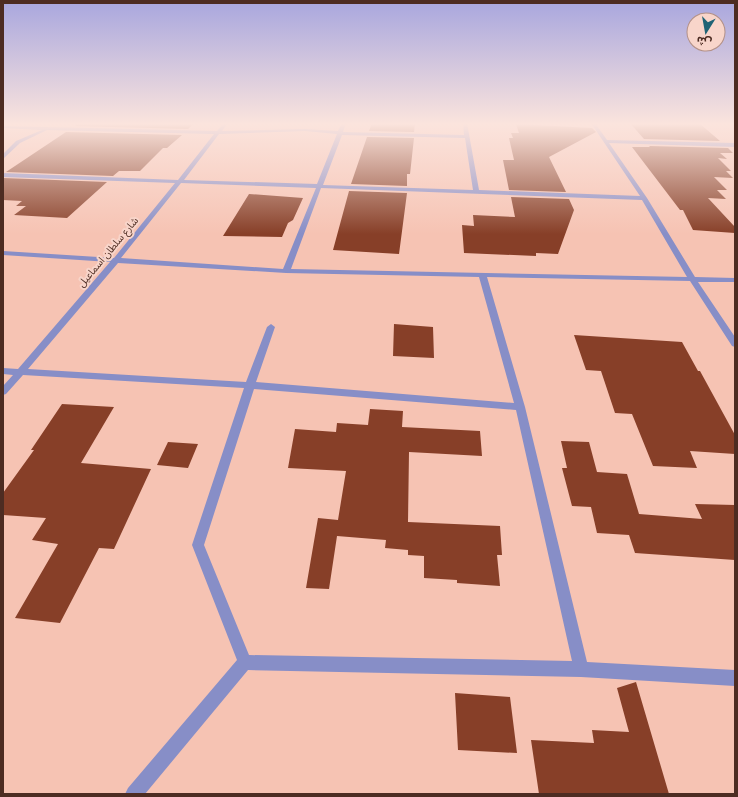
<svg xmlns="http://www.w3.org/2000/svg" width="738" height="797" font-family="Mulish,'Noto Sans Arabic',sans-serif">
	<style>
		.building { fill: #873f28 }
		.lines { fill: none; stroke-linecap: round; stroke-linejoin: round }
		.minor { fill: #878ec7; fill-rule: evenodd }
		.labels { text-anchor: middle; dominant-baseline: central; stroke-width: 4; stroke-linejoin: round; paint-order: stroke }
		.far-street-label { font-size: 10px; fill: #4d2c22; stroke: #f8d5ca }
	</style>
	<rect width="100%" height="100%" fill="#f6c3b3"/>
	<path class="building" d="M80,123L91,124L194,123L188,129L75,126Z
		M372,123H415L414,132L369,131Z
		M630,123H699L720,141L644,139Z
		M516,124L592,128L596,132L549,157L566,192L509,190L503,160H514L509,138H513L511,133H519Z
		M66,132L182,135L167,148H163L140,171H119L113,176L6,172Z
		M367,137L414,138L410,174H407V186L351,184Z
		M649,146L728,148L733,153H720L727,159L718,158L731,171H726L733,178L714,177L727,190H717L726,199L708,198L735,227V233L693,230L683,210H680L632,147H650Z
		M3,178L107,182L67,218L14,215L26,206H16L22,201L3,200Z
		M349,191L407,193L399,254L333,250Z
		M249,194L303,198L293,220L288,223L282,237L223,236Z
		M511,197L569,199L574,210L558,254L536,253V256L464,253L462,225L474,226L473,215L515,217Z
		M394,324L433,327L434,358L393,356Z
		M574,335L682,342L698,371H700L735,435V454L690,451L697,468L653,466L632,414L615,413L601,371L586,370Z
		M62,404L114,407L81,463L151,469L114,549L99,548L60,623L15,618L58,544L32,540L46,518L3,515V493L34,450H31Z
		M370,409L403,411L402,427L480,431L482,456L409,452L408,522L500,526L502,555H497L500,586L457,583V580L424,578V556L408,555V550L385,548L386,540L337,536L329,589L306,588L318,518L338,520L346,471L288,468L295,429L336,432L337,423L368,425Z
		M561,441L589,442L597,472L627,474L639,514L702,519L695,504L735,505V560L635,553L629,535L597,533L591,507L572,506L562,468H567Z
		M168,442L198,444L188,468L157,465Z
		M636,682L669,794H539L531,740L594,743L592,730L629,732L617,688Z
		M455,693L510,697L517,753L458,750Z"/>
	<g class="lines">
		<path class="minor" d="M224,123H228L222,131L305,129L338,131L342,123H346L343,132L464,135L463,123H467L479,190L640,196L591,123H595L607,140L735,143V147L609,143L647,198L695,277L735,278V282H698L735,337V347L732,346L690,281L487,277L525,407L587,662L735,670V686L581,677L248,670L145,794H125L128,788L237,660L192,545L244,388L23,375L6,394L3,395V386L13,375L3,374V368L18,369L110,262L3,255V251L114,258L175,183L3,177V173L178,180L214,134L47,130L20,143L3,159V154L16,141L42,130L3,128V126L217,131ZM305,131L337,134L317,184L184,180L219,134ZM342,135L465,138L473,190L323,185ZM181,183L316,188L283,269L121,258ZM321,188L642,200L687,277L291,269ZM118,263L286,273L479,277L514,403L256,382L275,327L271,324L267,327L246,382L28,369ZM254,389L516,410L572,661L249,655L204,545Z"/>
	</g>
	<linearGradient id="sky" x2="0" y2="1"><stop stop-color="#a8a6de"/><stop offset="0.53" stop-color="#fbe4dd"/><stop offset="1" stop-color="#fbe4dd" stop-opacity="0"/></linearGradient>
	<rect width="738" height="234" fill="url(#sky)"/>
	<g class="labels">
		<g class="far-street-label">
			<text transform="translate(108 252) rotate(-50)">شارع سلطان اسماعيل</text>
		</g>
	</g>
	<rect width="738" height="797" fill="none" stroke="#4d2c22" stroke-width="8"/>
	<g transform="translate(706 32) rotate(191)"><circle r="19" fill="#f8d5ca" stroke="#b49187"/>
	<path d="M0-3L7 15L0 10L-7 15Z" fill="#1f6375"/>
	<text y="-6" font-size="11" font-weight="bold" text-anchor="middle" fill="#4d2c22">ش</text>
	</g>
</svg>
